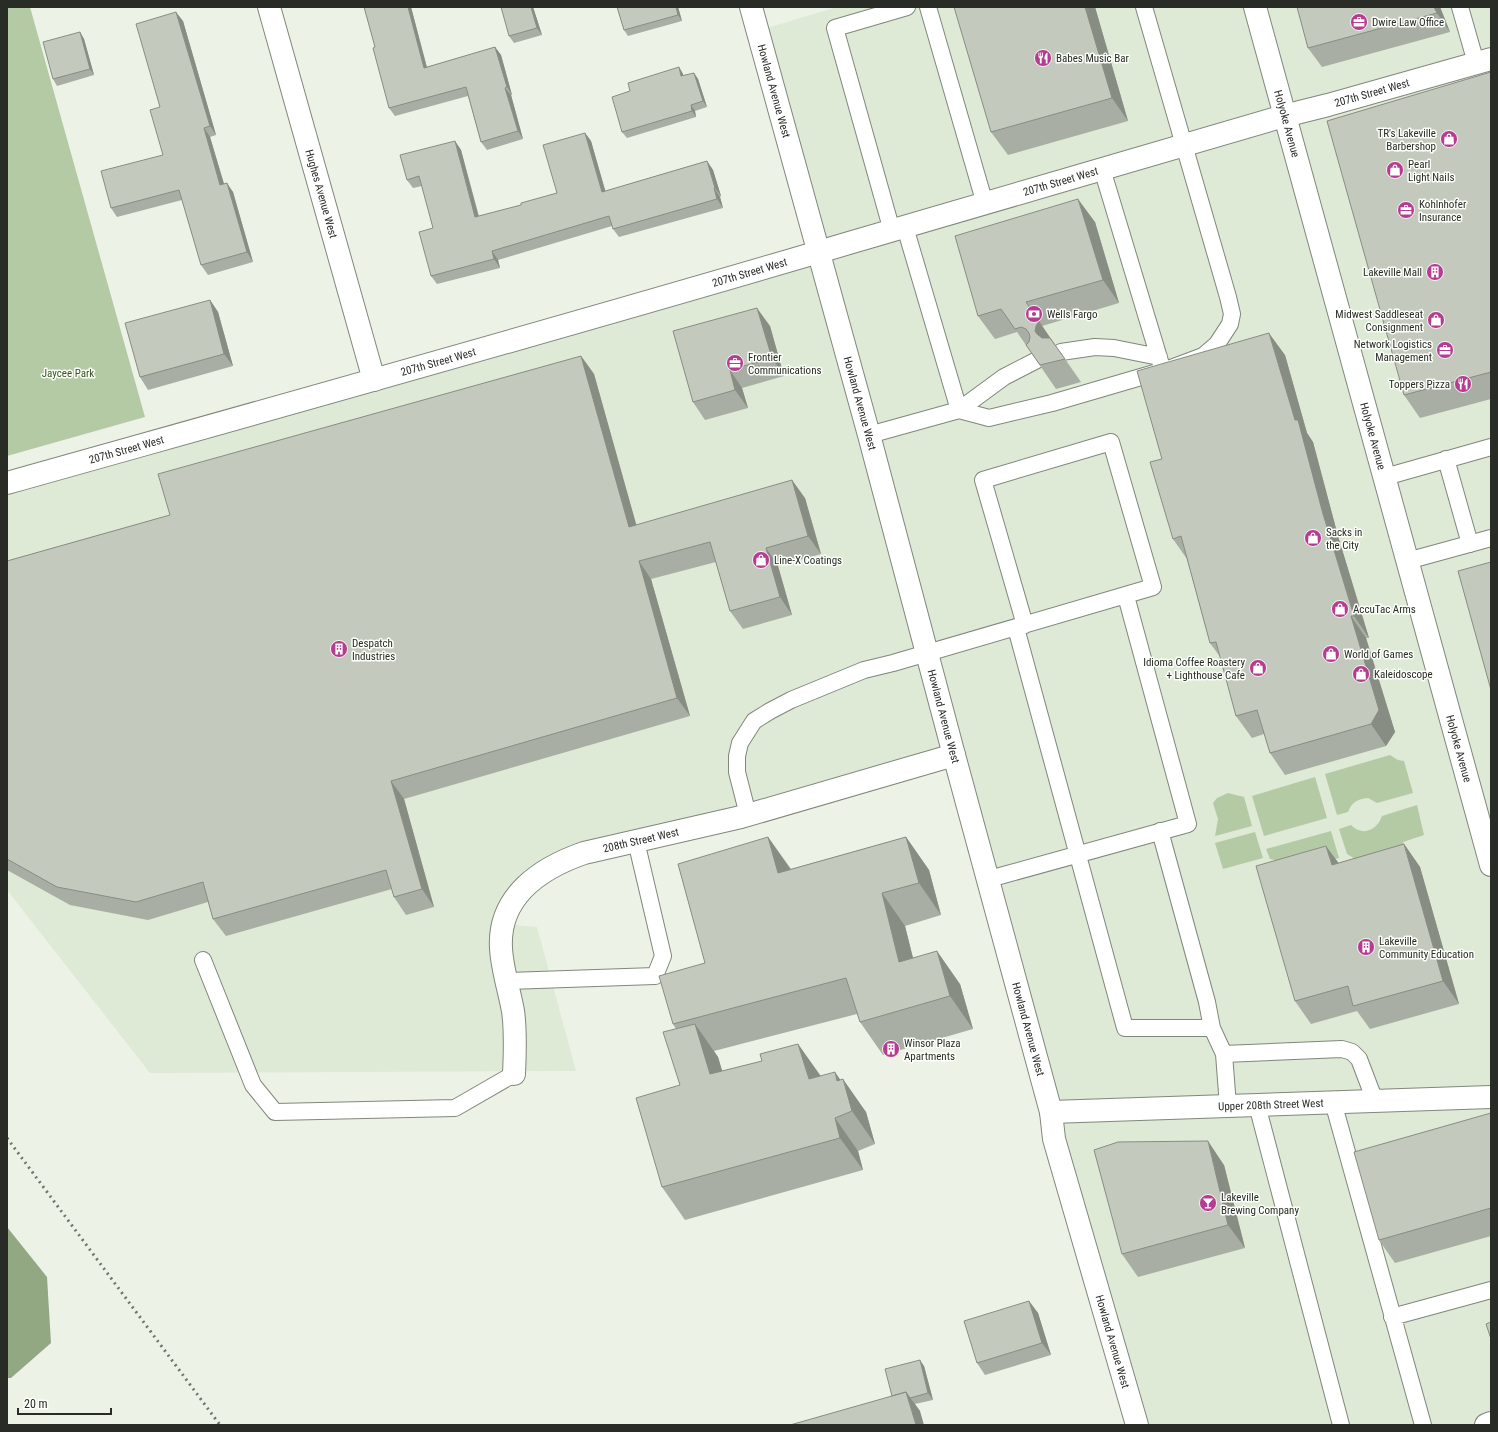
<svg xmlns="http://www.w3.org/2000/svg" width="1498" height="1432" font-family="'Roboto Condensed',sans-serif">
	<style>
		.built { fill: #dee9d6 }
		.green { fill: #b4caa4 }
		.water { fill: #92a882 }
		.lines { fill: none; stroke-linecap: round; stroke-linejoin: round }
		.service-casing { stroke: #80877b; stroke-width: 18 }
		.minor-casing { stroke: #80877b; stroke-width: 24 }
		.tertiary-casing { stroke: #80877b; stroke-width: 24 }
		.service { stroke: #fff; stroke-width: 16 }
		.minor { stroke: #fff; stroke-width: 22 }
		.tertiary { stroke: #fff; stroke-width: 22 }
		.rail { stroke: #72756e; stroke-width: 3; stroke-dasharray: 2 4; stroke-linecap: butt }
		.wall { fill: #a8aea3 }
		.shaded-wall { fill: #888d84 }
		.building { fill: #c3cabd; stroke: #888d84 }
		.labels { text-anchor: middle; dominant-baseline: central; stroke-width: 3; stroke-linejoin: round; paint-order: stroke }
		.poi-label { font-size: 11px; fill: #292b27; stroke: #fcfffa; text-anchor: start }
		.street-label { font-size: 11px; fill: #292b27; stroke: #fcfffa }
		.park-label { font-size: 11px; fill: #36521b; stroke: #fcfffa }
	</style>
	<rect width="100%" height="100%" fill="#ecf3e6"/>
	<path class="built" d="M837,7H1491V1425H1137L954,755L563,860L503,924L537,927L576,1071L150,1073L7,890V483L817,252L757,31Z"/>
	<path class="green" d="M7,7H30L145,417L7,456Z
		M1390,755L1398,760L1404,761L1413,793L1377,803L1368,798C1357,799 1352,802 1348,812L1337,815L1325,774Z
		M1315,777L1327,818L1264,836L1252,796Z
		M1228,793L1244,797L1252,826L1215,836L1218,819L1213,803L1217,798Z
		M1417,805L1424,835L1403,842L1405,850L1360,862L1347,854L1339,829L1351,825C1363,837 1377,830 1382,816Z
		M1331,831L1339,858L1303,867L1270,859L1266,849Z
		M1255,832L1263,858L1223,869L1215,843Z"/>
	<path class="water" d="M7,1227L47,1277L51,1343L11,1378H7Z"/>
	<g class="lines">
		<g class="service-casing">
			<path id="service" d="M928,7L985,204
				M1460,7L1476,63
				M1102,169L1163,371L1203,356L1217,344L1230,324L1232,314L1228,297L1144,7
				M892,231L835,28L907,7
				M1061,352L1095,347L1114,348L1159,357
				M959,410L989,418L1052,403L1158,372
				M959,410L1004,377L1037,360
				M869,435L959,410L905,227
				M1446,459L1470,544
				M1385,477L1491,447
				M1407,561L1491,538
				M1016,628L1125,1028H1212L1207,1002L1160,831
				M748,815L737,772V756L740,743L754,721L770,711L791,700L864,670L893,663L1153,587L1111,442L983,480L1025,625
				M989,879L1188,824L1126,596
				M203,960L253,1085L275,1112L455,1108L514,1074
				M505,981L655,976L663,956L636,841
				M1212,1028L1224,1054L1228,1106
				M1224,1054L1342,1049L1352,1052L1359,1059L1375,1101
				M1333,1102L1423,1425
				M1257,1105L1341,1425
				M1392,1317L1491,1290"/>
		</g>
		<g class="minor-casing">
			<g id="minor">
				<path id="s1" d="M269,7L374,380"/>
				<path id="s2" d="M751,7L869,435L954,755L1051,1112L1054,1139L1137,1425"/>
				<path id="s3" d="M1284,116L1328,105L1491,59"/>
				<path id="s4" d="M514,1074C515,1053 516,1032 513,1011C509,989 502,969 501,948C498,896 541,868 584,853L741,817L954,755"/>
				<path id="s5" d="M1051,1112L1491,1097"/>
				<path d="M1486,1425L1491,1423"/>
			</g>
		</g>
		<g class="tertiary-casing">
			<g id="tertiary">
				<path id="s6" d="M1255,7L1491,865"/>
				<path id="s7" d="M7,483C288,404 569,326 849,243C994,201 1139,158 1284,116"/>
			</g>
		</g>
		<use href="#service" class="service"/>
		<use href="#minor" class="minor"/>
		<use href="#tertiary" class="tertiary"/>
		<path class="rail" d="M7,1138L220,1425"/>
	</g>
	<path class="wall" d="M364,7H411L427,67L495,47L501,55L512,95H511L523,139L487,150L481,142L468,96L395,116L389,108L375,47Z
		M533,7L542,35L514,43L509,36Z
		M617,7H678L682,21L628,36L624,30Z
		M1095,7L1128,121L1008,155L991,132Z
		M1440,7L1450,32L1322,67L1308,48Z
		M183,21L216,135L210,137L224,184L233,192L253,262L208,275L201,265L182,200L117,217L111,208L163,155L160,107Z
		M80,32L84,39L94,75L57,86L53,79Z
		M679,67L683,74V76L694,73L698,79L707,107L695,111L696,117L627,138L622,132L630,91Z
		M1491,72V399L1420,418L1404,395Z
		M585,133L591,141L605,191L707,161L713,170L721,196L720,197L723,208L619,237L613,229L612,226L498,260L500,268L437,284L431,276L433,228L422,186L413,188L407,180L455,141L461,150L479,216L521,205L557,193Z
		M1095,222L1119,303L1042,326L1081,382L1056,389L1017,332L995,339L978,316Z
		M210,300L218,312L233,366L148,390L140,377Z
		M770,326L784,376L742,388L748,408L705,420L693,402Z
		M1285,355L1307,433L1313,442L1338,536L1369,638H1366L1395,732L1386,746L1285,775L1270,753L1264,734L1252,738L1236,716L1221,658L1210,643L1187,559L1173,539L1162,459Z
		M581,356L594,374L636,525L805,498L821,554L778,566L792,615L743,629L730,611L716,562L651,579L690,716L404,799L434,907L406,915L394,897L392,889L226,936L213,919L208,902L148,920L70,905L7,870V561L170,515Z
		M768,837L791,869L906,837L929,870L941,915L905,926L913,958L960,984L973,1029L883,1055L860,1022L857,1014L714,1051L718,1057L722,1071L762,1061L798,1044L821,1076L840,1080L866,1112L875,1144L858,1151L863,1170L685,1220L662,1187L680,1085L676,1029L673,1024L705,963Z
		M1404,844L1420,867L1459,1004L1370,1029L1357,1011L1311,1024L1295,1001L1338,863Z
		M1491,1113V1236L1395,1263L1379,1240Z
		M1224,1165L1245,1248L1138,1277L1122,1254Z
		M1029,1301L1038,1313L1051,1355L985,1375L977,1363Z
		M924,1366L933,1400L915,1404L920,1411L892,1396Z"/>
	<path class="shaded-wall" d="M408,7H411L429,76L424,68Z
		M531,7H533L542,35L537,28Z
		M676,7H678L682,21L678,15Z
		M1085,7H1095L1128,121L1112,98Z
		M1434,7H1440L1450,32L1437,13Z
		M176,12L183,21L216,135L210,126Z
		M80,32L84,39L94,75L90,69Z
		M495,47L501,55L512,95L507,87Z
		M679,67L683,74L685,83L681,76Z
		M694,73L698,79L707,107L703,101Z
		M505,88L511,95L523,139L518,131Z
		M691,105L695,111L696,117L692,111Z
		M204,128L210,137L227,194L220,185Z
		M585,133L591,141L608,200L602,192Z
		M455,141L461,150L481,226L475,217Z
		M707,161L713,170L721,196L715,188Z
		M227,183L233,192L253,262L247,252Z
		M714,188L720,197L723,208L717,199Z
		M1078,199L1095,222L1119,303L1103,280Z
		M492,251L498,260L500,268L494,259Z
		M210,300L218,312L233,366L224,354Z
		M757,308L770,326L784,376L772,358Z
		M1039,321L1055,345L1081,382L1055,345L1052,349L1037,334L1035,331L1036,326Z
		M1269,333L1285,355L1307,433L1313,442L1338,536L1369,638L1354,616L1295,420Z
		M581,356L594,374L642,545L629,527Z
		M730,370L742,388L748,408L735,390Z
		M792,480L805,498L821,554L808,536Z
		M766,548L778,566L792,615L780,597Z
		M639,561L651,579L690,716L677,698Z
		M1351,616L1366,638L1395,732L1386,746L1371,724Z
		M391,781L404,799L434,907L422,889Z
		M768,837L791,870L778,873Z
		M906,837L929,870L941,915L919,883Z
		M1404,844L1420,867L1459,1004L1443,981Z
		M1326,846L1343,869L1332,865Z
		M882,893L905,926L922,994L899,962Z
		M937,951L960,984L973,1029L950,996Z
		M695,1024L718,1057L733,1107L710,1074Z
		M798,1044L821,1077L809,1079Z
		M835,1072L846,1088L843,1079L866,1112L875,1144L852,1111L837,1081Z
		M835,1118L858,1151L863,1170L840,1138Z
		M1208,1141L1224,1165L1245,1248L1228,1225Z
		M1029,1301L1038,1313L1051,1355L1042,1343Z
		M920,1360L924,1366L933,1400L928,1393Z
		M906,1392L920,1411L924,1425H916Z"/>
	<path class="building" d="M364,7H408L424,68L495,47L507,87L505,88L518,131L481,142L466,87L389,108L373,48L375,47Z
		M501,7H531L537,28L509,36Z
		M617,7H676L678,15L624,30Z
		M954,7H1085L1112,98L991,132Z
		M1297,7H1434L1437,13L1308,48Z
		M176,12L210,126L204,128L220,185L227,183L247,252L201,265L179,190L111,208L101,171L163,155L150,110L160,107L136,24Z
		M80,32L90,69L53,79L43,42Z
		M679,67L681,76L694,73L703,101L691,105L692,111L622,132L612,97L630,91L628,83Z
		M1491,72V372L1404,395L1327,121Z
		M585,133L602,192L707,161L715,188H714L717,199L613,229L609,216L492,251L494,259L431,276L419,232L433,228L419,176L407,180L400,155L455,141L475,217L521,205V203L557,193L543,145Z
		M1078,199L1103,280L1026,302L1039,321L1036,326L1035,331L1037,334L1042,338H1050L1065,359L1040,365L1026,345L1029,342L1030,337L1029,333L1026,329L1021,327L1015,329L1001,309L978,316L955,236Z
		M210,300L224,354L140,377L125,323Z
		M757,308L772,358L730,370L735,390L693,402L673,331Z
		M1269,333L1295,420H1298L1323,514L1354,616H1351L1379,710L1371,724L1270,753L1257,710L1236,716L1216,642L1210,643L1181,536L1173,539L1150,462L1162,459L1137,371Z
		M581,356L629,527L792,480L808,536L766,548L780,597L730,611L710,542L639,561L677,698L391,781L422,889L394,897L386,870L213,919L203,882L136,902L57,887L7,859V561L170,515L158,474Z
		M1491,562V690L1458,571Z
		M768,837L778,873L906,837L919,883L882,893L899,962L937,951L950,996L860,1022L846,978L673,1024L659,976L705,963L678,864Z
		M1404,844L1443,981L1353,1006L1348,986L1295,1001L1256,866L1326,846L1332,865Z
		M695,1024L710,1074L762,1061L760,1054L798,1044L809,1079L835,1072L837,1081L843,1079L852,1111L835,1118L840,1138L662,1187L636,1098L680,1085L663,1032Z
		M1491,1113V1208L1379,1240L1354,1152Z
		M1208,1141L1228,1225L1122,1254L1094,1150L1118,1142Z
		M1029,1301L1042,1343L977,1363L964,1321Z
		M1491,1322V1339L1486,1324Z
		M920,1360L928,1393L910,1398L906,1392L892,1396L885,1369Z
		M906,1392L916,1425H790Z"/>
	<defs>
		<g id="office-disc" transform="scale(0.9)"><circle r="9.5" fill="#b53d91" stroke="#fcfffa"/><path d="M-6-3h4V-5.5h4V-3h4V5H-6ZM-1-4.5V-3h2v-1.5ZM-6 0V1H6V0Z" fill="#fff"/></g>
		<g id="restaurant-disc" transform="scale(0.9)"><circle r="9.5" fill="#b53d91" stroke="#fcfffa"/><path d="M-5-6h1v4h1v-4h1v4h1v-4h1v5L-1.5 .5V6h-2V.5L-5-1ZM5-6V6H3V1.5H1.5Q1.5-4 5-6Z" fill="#fff"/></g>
		<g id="shop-disc" transform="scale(0.9)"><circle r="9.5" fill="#b53d91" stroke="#fcfffa"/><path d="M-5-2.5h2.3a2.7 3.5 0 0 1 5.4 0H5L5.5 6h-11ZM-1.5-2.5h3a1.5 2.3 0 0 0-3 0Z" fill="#fff"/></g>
		<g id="building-disc" transform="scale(0.9)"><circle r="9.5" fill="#b53d91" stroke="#fcfffa"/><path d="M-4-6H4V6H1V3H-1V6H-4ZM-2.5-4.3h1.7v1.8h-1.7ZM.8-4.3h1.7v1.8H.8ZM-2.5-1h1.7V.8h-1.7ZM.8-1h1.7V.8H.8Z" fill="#fff"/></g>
		<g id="bank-disc" transform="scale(0.9)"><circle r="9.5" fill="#b53d91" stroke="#fcfffa"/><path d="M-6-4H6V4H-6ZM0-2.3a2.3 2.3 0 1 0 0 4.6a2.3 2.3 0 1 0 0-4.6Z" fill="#fff"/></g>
		<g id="bar-disc" transform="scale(0.9)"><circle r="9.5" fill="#b53d91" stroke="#fcfffa"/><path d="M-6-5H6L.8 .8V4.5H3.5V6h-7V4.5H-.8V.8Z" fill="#fff"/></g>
	</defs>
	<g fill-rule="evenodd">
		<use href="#office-disc" x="1359" y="22"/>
		<use href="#restaurant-disc" x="1043" y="58"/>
		<use href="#shop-disc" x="1449" y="139"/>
		<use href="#shop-disc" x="1395" y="170"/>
		<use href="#office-disc" x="1406" y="210"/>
		<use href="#building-disc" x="1435" y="272"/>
		<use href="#bank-disc" x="1034" y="314"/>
		<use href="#shop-disc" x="1436" y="320"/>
		<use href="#office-disc" x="1445" y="350"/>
		<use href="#office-disc" x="735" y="363"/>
		<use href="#restaurant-disc" x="1463" y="384"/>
		<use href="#shop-disc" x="1313" y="538"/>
		<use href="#shop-disc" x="761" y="560"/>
		<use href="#shop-disc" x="1340" y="609"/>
		<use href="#building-disc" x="339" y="649"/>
		<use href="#shop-disc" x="1331" y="654"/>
		<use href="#shop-disc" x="1258" y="668"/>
		<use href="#shop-disc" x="1361" y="674"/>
		<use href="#building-disc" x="1366" y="947"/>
		<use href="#building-disc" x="891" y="1049"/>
		<use href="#bar-disc" x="1208" y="1203"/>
	</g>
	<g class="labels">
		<g class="poi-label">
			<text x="1372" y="22">Dwire Law Office</text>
			<text x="1056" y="58">Babes Music Bar</text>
			<text x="1436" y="133" text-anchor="end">TR's Lakeville<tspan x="1436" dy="13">Barbershop</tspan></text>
			<text x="1408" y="164">Pearl<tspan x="1408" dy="13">Light Nails</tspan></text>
			<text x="1419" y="204">Kohlnhofer<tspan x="1419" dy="13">Insurance</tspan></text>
			<text x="1422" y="272" text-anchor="end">Lakeville Mall</text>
			<text x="1047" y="314">Wells Fargo</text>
			<text x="1423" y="314" text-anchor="end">Midwest Saddleseat<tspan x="1423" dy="13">Consignment</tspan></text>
			<text x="1432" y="344" text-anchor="end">Network Logistics<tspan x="1432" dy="13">Management</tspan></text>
			<text x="748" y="357">Frontier<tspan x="748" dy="13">Communications</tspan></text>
			<text x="1450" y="384" text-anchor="end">Toppers Pizza</text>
			<text x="1326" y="532">Sacks in<tspan x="1326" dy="13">the City</tspan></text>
			<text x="774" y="560">Line-X Coatings</text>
			<text x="1353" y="609">AccuTac Arms</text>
			<text x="352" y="643">Despatch<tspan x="352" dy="13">Industries</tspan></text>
			<text x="1344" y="654">World of Games</text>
			<text x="1245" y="662" text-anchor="end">Idioma Coffee Roastery<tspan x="1245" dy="13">+ Lighthouse Cafe</tspan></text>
			<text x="1374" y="674">Kaleidoscope</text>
			<text x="1379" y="941">Lakeville<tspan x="1379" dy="13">Community Education</tspan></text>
			<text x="904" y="1043">Winsor Plaza<tspan x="904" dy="13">Apartments</tspan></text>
			<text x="1221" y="1197">Lakeville<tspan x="1221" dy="13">Brewing Company</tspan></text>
		</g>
		<g class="street-label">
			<text stroke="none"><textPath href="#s2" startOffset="87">Howland Avenue West</textPath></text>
			<text stroke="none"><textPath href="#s3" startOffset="91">207th Street West</textPath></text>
			<text stroke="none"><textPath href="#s6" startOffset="121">Holyoke Avenue</textPath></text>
			<text stroke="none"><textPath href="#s7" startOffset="1096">207th Street West</textPath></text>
			<text stroke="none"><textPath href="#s1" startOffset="194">Hughes Avenue West</textPath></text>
			<text stroke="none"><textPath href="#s7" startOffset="772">207th Street West</textPath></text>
			<text stroke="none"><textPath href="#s7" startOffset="448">207th Street West</textPath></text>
			<text stroke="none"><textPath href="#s2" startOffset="411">Howland Avenue West</textPath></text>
			<text stroke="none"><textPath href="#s6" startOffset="445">Holyoke Avenue</textPath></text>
			<text stroke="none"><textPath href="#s7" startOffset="124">207th Street West</textPath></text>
			<text stroke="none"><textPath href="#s2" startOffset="735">Howland Avenue West</textPath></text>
			<text stroke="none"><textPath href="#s6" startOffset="769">Holyoke Avenue</textPath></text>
			<text stroke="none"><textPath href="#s4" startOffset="322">208th Street West</textPath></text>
			<text stroke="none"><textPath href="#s2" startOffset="1059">Howland Avenue West</textPath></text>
			<text stroke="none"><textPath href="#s5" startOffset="220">Upper 208th Street West</textPath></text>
			<text stroke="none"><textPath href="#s2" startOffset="1383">Howland Avenue West</textPath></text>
		</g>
		<g class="park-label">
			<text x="68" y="373">Jaycee Park</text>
		</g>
	</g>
	<rect width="1498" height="1432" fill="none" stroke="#292b27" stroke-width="16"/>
	<path d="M18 1408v6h93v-6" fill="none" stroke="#292b27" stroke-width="2"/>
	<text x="24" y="1408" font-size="12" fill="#292b27" stroke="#fcfffa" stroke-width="3" paint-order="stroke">20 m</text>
</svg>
